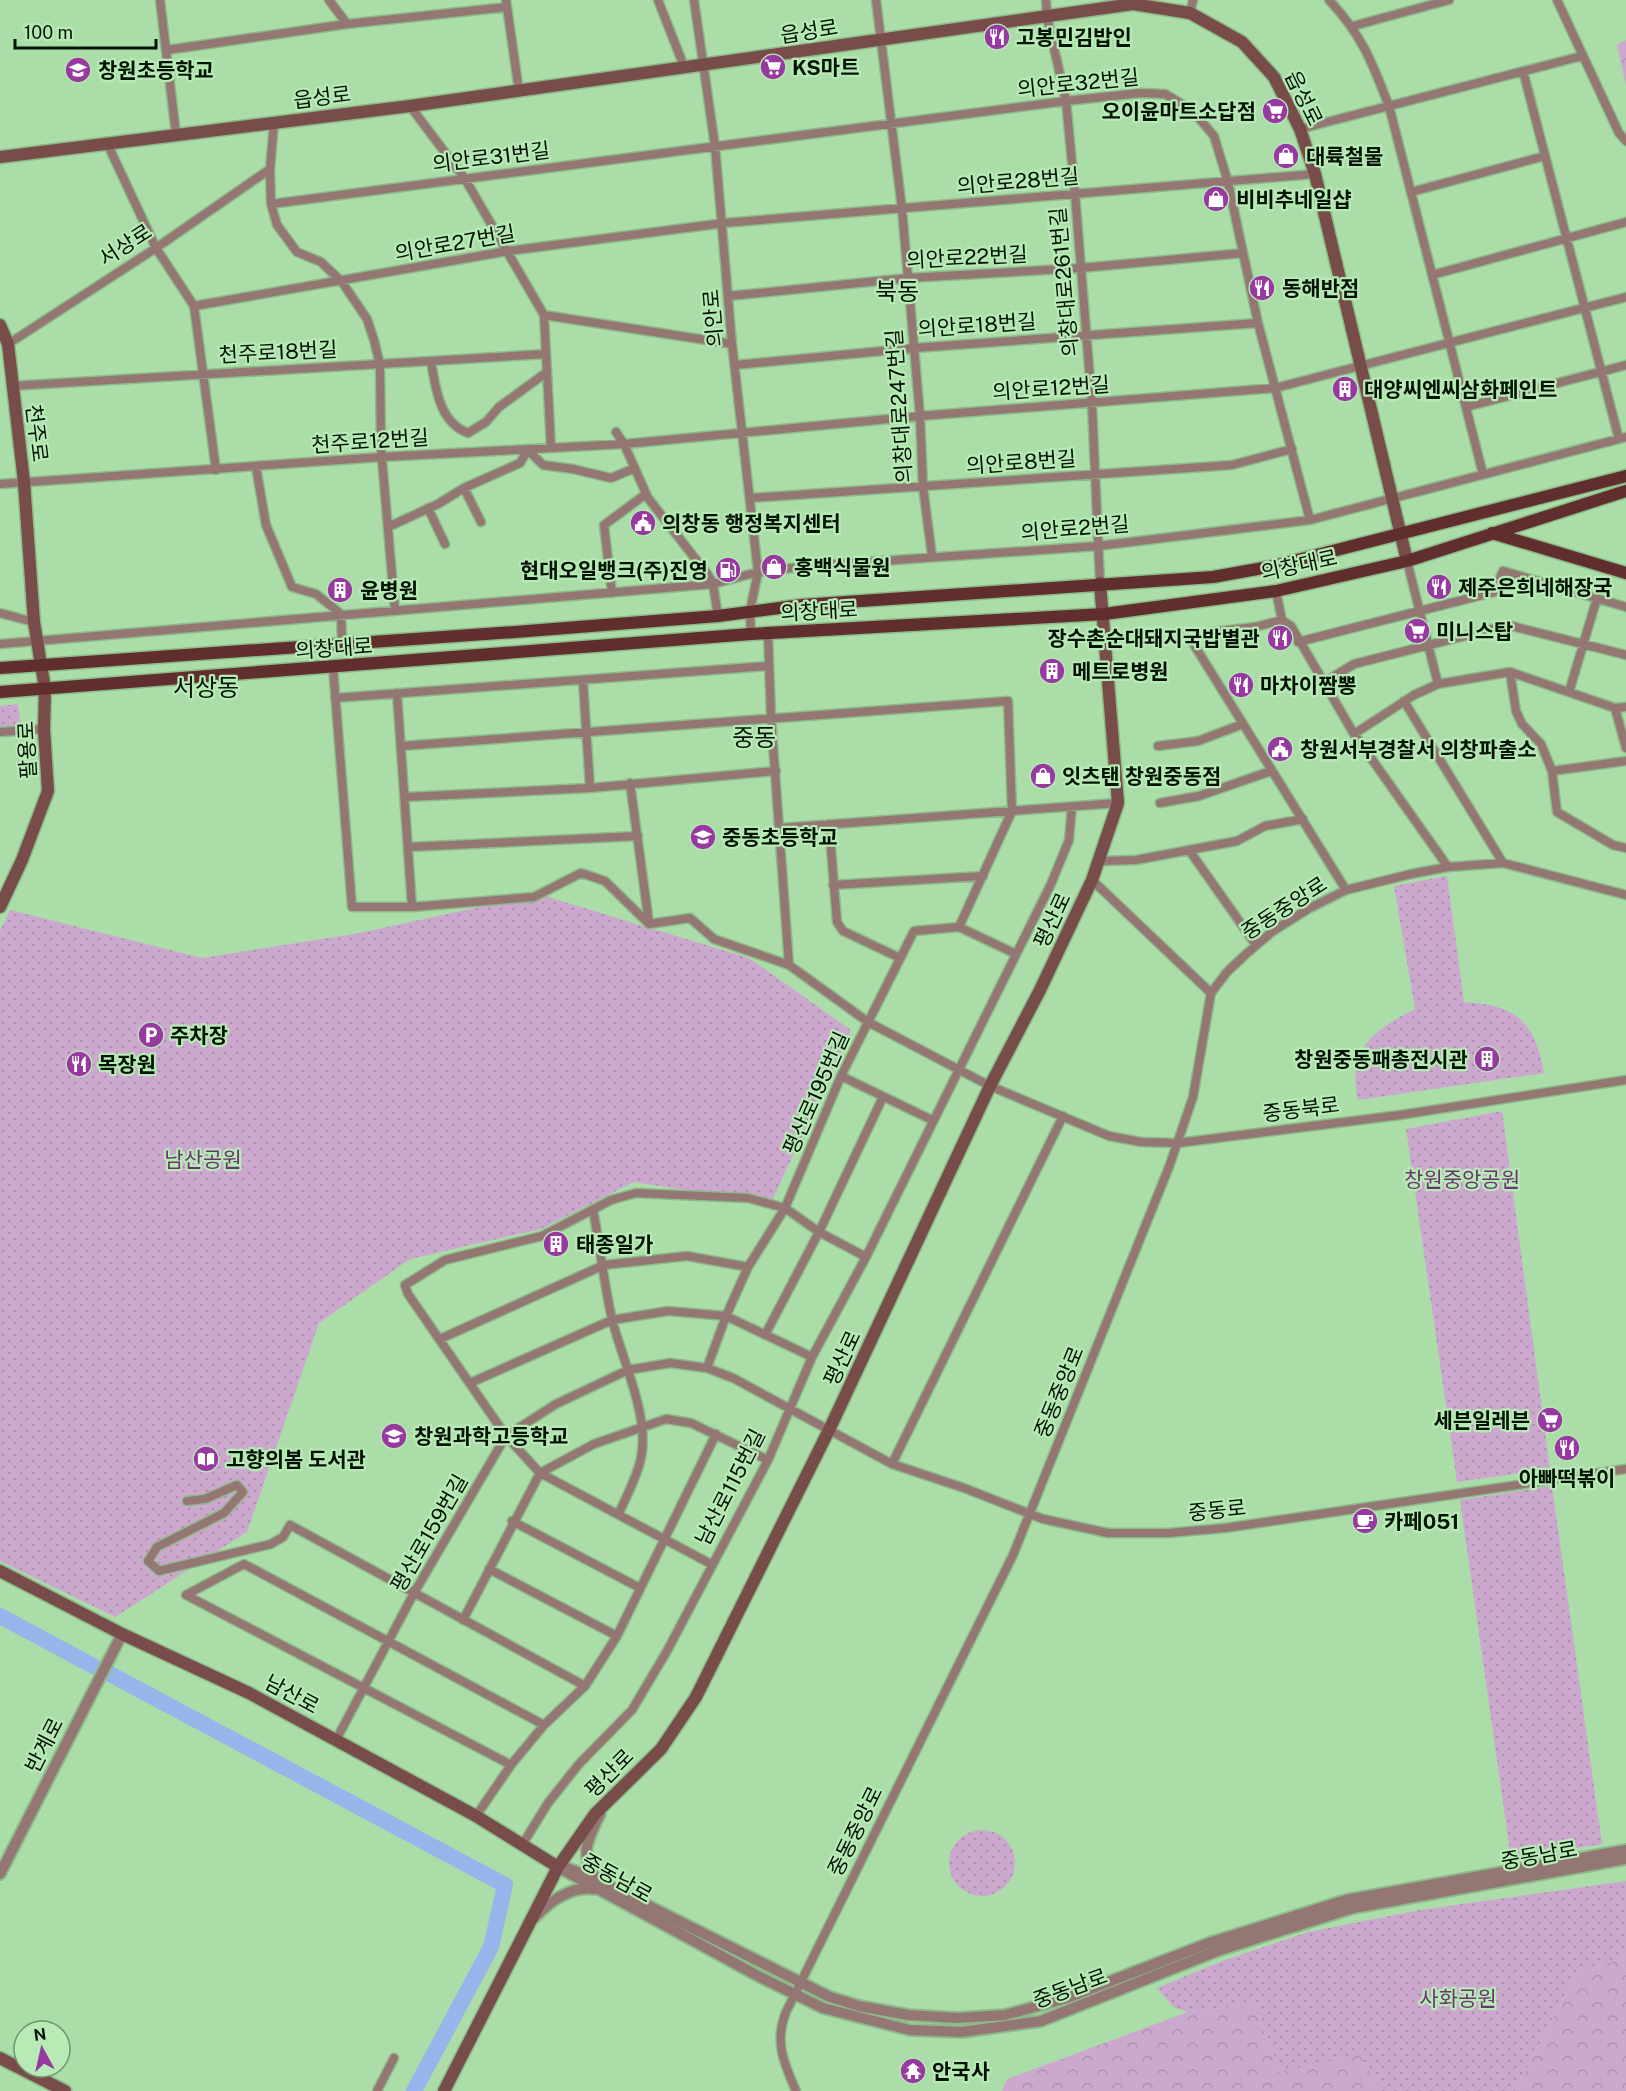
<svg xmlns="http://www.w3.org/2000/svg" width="1626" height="2091" font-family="'Public Sans','Noto Sans KR',sans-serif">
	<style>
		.forest { fill: url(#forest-crowns) }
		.park { fill: url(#park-dots) }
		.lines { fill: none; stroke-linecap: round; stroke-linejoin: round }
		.river { stroke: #97b4eb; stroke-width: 16 }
		.minor-casing { stroke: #8db98b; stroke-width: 11 }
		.tertiary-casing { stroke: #8db98b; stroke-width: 14 }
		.secondary-casing { stroke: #8db98b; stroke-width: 15 }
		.primary-casing { stroke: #8db98b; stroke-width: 15 }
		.minor { stroke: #947673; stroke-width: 8 }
		.tertiary { stroke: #947673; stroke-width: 10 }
		.secondary { stroke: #774c49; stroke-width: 12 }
		.primary { stroke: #602e2c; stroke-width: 12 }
		.labels { text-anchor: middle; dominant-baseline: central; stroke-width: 4.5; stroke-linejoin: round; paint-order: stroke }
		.street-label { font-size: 21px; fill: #031303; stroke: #b8eab6 }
		.poi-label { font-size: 21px; font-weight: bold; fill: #031303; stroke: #b8eab6; text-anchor: start }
		.park-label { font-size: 21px; fill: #6b3471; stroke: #b8eab6 }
		.quarter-label { font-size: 24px; fill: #031303; stroke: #b8eab6 }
	</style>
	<defs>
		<pattern id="forest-crowns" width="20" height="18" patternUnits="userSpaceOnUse" patternTransform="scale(1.5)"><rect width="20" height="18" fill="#cca8cf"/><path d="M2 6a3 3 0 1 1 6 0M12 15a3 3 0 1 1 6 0" fill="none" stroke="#ae90b0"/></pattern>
		<pattern id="park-dots" width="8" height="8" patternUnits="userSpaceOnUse" patternTransform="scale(1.5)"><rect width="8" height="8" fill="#cca8cf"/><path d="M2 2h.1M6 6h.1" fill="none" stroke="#ae90b0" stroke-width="1.8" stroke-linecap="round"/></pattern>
	</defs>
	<rect width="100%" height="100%" fill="#abdda9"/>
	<path class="forest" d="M1626,40V86L1617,45Z
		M1626,1957V2091H1515L1576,1974Z
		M1254,2004L1279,2072L1359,2053L1381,2091H1002L1007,2079L1188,2012Z"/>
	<path class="park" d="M18,704L21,726L0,728V706Z
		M1447,876L1464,1002C1516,1005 1535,1021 1544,1073L1358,1100C1346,1049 1375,1029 1415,1009L1394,886Z
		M538,894L749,958L851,1030L771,1203L634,1182L541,1229L410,1259L319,1323L247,1532L115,1617L0,1561V931L10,910L202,958L360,933Z
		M1502,1111L1550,1469L1457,1482L1406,1129Z
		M1552,1486L1602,1844L1511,1859L1460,1500Z
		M949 1863a33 33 0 1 1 66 0a33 33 0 1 1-66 0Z
		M1626,1881V1957L1576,1974L1515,2091H1381L1359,2054L1279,2072L1254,2004L1188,2012L1173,2007L1157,1988L1222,1961L1308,1932L1420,1910Z"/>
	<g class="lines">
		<path class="river" d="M0,1616L95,1667
			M110,1674L505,1885L491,1947L414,2091"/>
		<g class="minor-casing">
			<path id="minor" d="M160,0L176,134
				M329,0L347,24
				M506,0L519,91
				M658,0L685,69
				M694,0L715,146L732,344L758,572L750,611L751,634
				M876,0L902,209L920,416L923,487L932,556
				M1046,0L1047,17L1066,101L1075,194L1092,404L1100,583
				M1329,0C1362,35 1372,62 1389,106L1483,474
				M1557,0L1619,133L1626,141
				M1190,13L1193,0
				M1353,26L1449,0
				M167,50L347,24L507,7
				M1523,71L1619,439
				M410,106L465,179L544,315L551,448
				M274,123L270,169L271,204L277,225L297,252L321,262L342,282L367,319L374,340L380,365L381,447L395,611
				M1300,129L1582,56
				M107,143L156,248L194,306L216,470
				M1411,192L1545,156
				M271,204L1066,101L1140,93L1165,94L1192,110L1214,136L1228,182L1258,323L1310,520
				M1432,275L1626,222
				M729,296L908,278L1081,268L1243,253
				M194,306L508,251L724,223L1315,174
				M544,315L732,344
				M8,344L156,248L270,169
				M431,362C436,389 439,422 468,433L486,422L499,407L547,372
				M735,365L914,348L1258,323
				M11,386L546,354
				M1466,407L1626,365
				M616,432L624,444L648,498L708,575L713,584L718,616
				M256,467L266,525L292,587L316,594L341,614L342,643
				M0,484L382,457L624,444L920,416L1275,388L1626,297
				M464,488L481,522
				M750,498L1232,465L1292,449
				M428,508L445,544
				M388,527L438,504L464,488L520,463L528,450L543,465L573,469L611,478L635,468
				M1407,561L1438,684
				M1276,591L1282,620L1255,627L1188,635L1346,890
				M612,593L604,525L646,494
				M0,613L34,622
				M1282,620L1291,626L1354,734L1448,867
				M768,633L771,717L789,965
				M1298,642L1494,592L1503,571L1626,607
				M0,644L713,584L758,572L809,566L1098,546L1310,520L1626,437
				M333,667L352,907H412L534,897L581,873L605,881L649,924L690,918L714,939L789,965L868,1022L990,1086L1109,1136L1141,1142L1178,1143L1400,1115L1626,1080
				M1510,672L1516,711L1522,724L1541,744L1552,771L1557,812L1613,845L1626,848
				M583,681L590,788
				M1323,683L1354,664L1508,625L1626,655
				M1569,692L1597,598
				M397,693L412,907
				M335,698L768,666
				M1404,701L1503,863
				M1615,708L1626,748
				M0,732L44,729
				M1354,734L1414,695L1438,684L1510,672L1615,708L1626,707
				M401,746L1008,701L1012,811L959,927
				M1158,746L1198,741L1243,724
				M1552,771L1626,761
				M630,783L649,923
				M406,797L590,788L776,771
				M1160,803L1199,796L1271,771
				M829,824L837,922L843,931L900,958
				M780,828L1118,803
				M409,847L638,836
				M1189,850L1256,945
				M1099,861L1136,860L1237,841L1265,826L1303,819
				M1092,880L1211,993
				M833,885L983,876
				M841,1076L932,1120
				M593,1210C600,1246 604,1284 612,1319C622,1360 650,1416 641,1458C637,1477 627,1495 619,1513
				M765,1335L819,1232L883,1097
				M440,1339L604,1265L687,1256L748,1267
				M707,1368L726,1316L748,1267L785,1208L841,1076L914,931L959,927L1016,954
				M470,1383L612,1320L668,1311L726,1316L812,1357
				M892,1464L1063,1116
				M187,1501L205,1499L237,1485L243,1492L224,1513L157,1547L148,1561L159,1571L271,1544L283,1537L290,1525L585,1686
				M512,1521L640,1588
				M711,1564L540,1473L506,1436L408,1294L405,1285L445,1260L542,1236L611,1200L636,1193L748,1198L785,1208L819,1232L866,1257
				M489,1569L617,1636
				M186,1595L244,1564L544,1725
				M186,1595L511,1765
				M463,1620L540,1473L594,1444L666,1419L691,1423L768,1460
				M336,1740L414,1593L506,1436L556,1404L628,1370L670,1363L707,1368L733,1378L892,1464L964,1488L1043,1519L1108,1533H1168L1225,1528L1626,1469
				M476,1816L511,1765L544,1725L585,1686L617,1636L716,1434
				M522,1845L548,1803L579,1764L632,1710L667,1651L768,1460L812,1357L866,1257L1051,884L1069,840L1072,807
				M377,2091L394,2058
				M796,2091C784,2063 774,2042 786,2012L1013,1555L1169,1167L1193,1097L1211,993L1227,972L1245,955L1273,931L1308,909L1346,890L1411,874L1448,867L1503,863L1626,895"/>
		</g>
		<g class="tertiary-casing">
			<path id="tertiary" d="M558,1867L762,1978L823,2008L910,2030L962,2032L1041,2021L1217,1951L1353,1908L1626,1859
				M567,1868L591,1877L830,1997L859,2006L908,2015L958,2018L1005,2015L1067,1998L1209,1943L1346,1900L1626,1850
				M0,1874L122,1634
				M597,1880C579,1853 587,1841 600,1814
				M533,1919C548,1903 571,1885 595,1889"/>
		</g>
		<g class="secondary-casing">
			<path id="secondary" d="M0,157L410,106L1133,4L1190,13L1242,42L1274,77L1300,129L1315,174L1407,561
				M0,325L8,344L24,482L34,622L45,689L44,729L48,791L22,860L0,907
				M0,1571L122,1634L249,1693L476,1816L558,1867
				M0,2058L65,2091
				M444,2091L558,1867L595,1814L661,1749L696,1697L830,1428L990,1086L1040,990L1092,880L1118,803L1100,583"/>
		</g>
		<g class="primary-casing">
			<path id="primary" d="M1492,533L1626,573
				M0,668L515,632L718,616L802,605L1213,577L1274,566L1626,476
				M0,692L751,634L1104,614L1276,591L1407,561L1626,491"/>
		</g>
		<use href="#minor" class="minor"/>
		<use href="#tertiary" class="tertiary"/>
		<use href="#secondary" class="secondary"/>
		<use href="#primary" class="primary"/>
	</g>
	<defs>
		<g id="restaurant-disc" transform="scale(1.35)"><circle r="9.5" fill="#9839a2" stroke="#b8eab6"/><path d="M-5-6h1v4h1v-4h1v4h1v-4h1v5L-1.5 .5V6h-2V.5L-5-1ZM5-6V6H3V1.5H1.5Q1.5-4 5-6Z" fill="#fff"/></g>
		<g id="supermarket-disc" transform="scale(1.35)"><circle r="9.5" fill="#9839a2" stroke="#b8eab6"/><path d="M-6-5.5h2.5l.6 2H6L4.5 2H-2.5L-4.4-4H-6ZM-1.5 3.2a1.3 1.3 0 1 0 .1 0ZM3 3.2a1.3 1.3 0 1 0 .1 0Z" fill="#fff"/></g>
		<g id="school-disc" transform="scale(1.35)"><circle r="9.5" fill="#9839a2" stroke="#b8eab6"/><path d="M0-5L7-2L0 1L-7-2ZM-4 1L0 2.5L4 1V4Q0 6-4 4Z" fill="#fff"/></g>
		<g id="shop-disc" transform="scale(1.35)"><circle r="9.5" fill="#9839a2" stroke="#b8eab6"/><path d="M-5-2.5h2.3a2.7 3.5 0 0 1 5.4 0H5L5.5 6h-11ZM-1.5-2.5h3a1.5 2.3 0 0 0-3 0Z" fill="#fff"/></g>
		<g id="building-disc" transform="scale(1.35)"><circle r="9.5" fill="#9839a2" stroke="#b8eab6"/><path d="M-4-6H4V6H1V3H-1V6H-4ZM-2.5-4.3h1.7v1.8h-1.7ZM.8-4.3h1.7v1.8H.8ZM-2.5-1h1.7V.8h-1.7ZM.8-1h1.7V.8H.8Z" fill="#fff"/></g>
		<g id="civic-disc" transform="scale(1.35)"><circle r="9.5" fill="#9839a2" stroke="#b8eab6"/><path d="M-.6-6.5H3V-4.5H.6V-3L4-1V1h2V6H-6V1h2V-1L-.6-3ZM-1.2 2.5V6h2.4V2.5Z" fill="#fff"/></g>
		<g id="fuel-disc" transform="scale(1.35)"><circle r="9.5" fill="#9839a2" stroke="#b8eab6"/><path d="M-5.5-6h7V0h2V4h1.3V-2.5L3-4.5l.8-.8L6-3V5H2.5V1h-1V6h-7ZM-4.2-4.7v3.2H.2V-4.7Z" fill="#fff"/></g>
		<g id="parking-disc" transform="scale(1.35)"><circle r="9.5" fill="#9839a2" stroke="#b8eab6"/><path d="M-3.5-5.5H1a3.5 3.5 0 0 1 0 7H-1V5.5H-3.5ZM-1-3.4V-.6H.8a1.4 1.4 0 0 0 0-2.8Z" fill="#fff"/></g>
		<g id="library-disc" transform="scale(1.35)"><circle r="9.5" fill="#9839a2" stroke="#b8eab6"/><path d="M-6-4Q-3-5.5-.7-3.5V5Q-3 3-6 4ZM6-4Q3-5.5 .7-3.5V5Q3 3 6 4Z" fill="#fff"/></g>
		<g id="cafe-disc" transform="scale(1.35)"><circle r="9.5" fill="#9839a2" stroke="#b8eab6"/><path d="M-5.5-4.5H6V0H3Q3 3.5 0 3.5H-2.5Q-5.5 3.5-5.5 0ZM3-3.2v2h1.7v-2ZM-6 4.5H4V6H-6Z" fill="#fff"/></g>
		<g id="temple-disc" transform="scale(1.35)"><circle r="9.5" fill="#9839a2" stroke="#b8eab6"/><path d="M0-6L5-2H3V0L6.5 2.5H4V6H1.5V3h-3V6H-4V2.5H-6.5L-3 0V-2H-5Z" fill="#fff"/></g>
	</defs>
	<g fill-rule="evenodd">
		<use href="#restaurant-disc" x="997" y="37"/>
		<use href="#supermarket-disc" x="773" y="67"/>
		<use href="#school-disc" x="78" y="70"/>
		<use href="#supermarket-disc" x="1275" y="111"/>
		<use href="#shop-disc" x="1286" y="156"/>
		<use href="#shop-disc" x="1216" y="199"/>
		<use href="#restaurant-disc" x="1262" y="288"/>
		<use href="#building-disc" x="1345" y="389"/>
		<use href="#civic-disc" x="643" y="523"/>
		<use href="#shop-disc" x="774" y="567"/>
		<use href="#fuel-disc" x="728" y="570"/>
		<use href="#restaurant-disc" x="1439" y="587"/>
		<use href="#building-disc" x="340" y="590"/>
		<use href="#supermarket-disc" x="1417" y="631"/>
		<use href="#restaurant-disc" x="1280" y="638"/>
		<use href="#building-disc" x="1052" y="671"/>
		<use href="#restaurant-disc" x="1241" y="685"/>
		<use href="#civic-disc" x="1280" y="749"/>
		<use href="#shop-disc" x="1043" y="776"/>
		<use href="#school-disc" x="703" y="837"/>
		<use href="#parking-disc" x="151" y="1035"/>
		<use href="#building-disc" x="1487" y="1059"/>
		<use href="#restaurant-disc" x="79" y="1064"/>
		<use href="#building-disc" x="556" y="1244"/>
		<use href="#supermarket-disc" x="1550" y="1420"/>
		<use href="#school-disc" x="394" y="1436"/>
		<use href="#restaurant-disc" x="1567" y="1448"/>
		<use href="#library-disc" x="206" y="1459"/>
		<use href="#cafe-disc" x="1365" y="1521"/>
		<use href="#temple-disc" x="913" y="2071"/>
	</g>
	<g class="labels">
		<g class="street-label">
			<text transform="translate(809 31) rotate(-9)">읍성로</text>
			<text transform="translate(1078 83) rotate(-6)">의안로32번길</text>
			<text transform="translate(322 97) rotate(-7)">읍성로</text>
			<text transform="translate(1304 98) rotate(64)">읍성로</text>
			<text transform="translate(491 157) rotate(-7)">의안로31번길</text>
			<text transform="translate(1018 181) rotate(-5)">의안로28번길</text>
			<text transform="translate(455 243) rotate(-10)">의안로27번길</text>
			<text transform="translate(125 245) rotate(-33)">서상로</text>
			<text transform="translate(967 257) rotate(-3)">의안로22번길</text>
			<text transform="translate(1064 282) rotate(-95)">의창대로261번길</text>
			<text transform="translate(713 318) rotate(-95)">의안로</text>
			<text transform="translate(977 325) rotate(-4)">의안로18번길</text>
			<text transform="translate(278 352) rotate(-3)">천주로18번길</text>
			<text transform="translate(1051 388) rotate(-4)">의안로12번길</text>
			<text transform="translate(899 406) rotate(-94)">의창대로247번길</text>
			<text transform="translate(37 433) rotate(83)">천주로</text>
			<text transform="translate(370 441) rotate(-4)">천주로12번길</text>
			<text transform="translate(1021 462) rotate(-4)">의안로8번길</text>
			<text transform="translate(1075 528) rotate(-5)">의안로2번길</text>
			<text transform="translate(1299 565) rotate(-12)">의창대로</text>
			<text transform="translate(819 611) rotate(-3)">의창대로</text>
			<text transform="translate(334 648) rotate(-4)">의창대로</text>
			<text transform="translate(27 750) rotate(-93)">팔용로</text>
			<text transform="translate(1284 908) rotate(-33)">중동중앙로</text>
			<text transform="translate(1052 920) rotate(-65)">평산로</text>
			<text transform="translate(816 1093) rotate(-66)">평산로195번길</text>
			<text transform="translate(1301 1109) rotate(-7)">중동북로</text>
			<text transform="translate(842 1358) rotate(-65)">평산로</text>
			<text transform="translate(1059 1392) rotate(-68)">중동중앙로</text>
			<text transform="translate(730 1487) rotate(-63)">남산로115번길</text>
			<text transform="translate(1217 1510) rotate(-6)">중동로</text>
			<text transform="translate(429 1533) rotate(-60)">평산로159번길</text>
			<text transform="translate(292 1694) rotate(28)">남산로</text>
			<text transform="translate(44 1745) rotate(-63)">반계로</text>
			<text transform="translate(609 1773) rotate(-45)">평산로</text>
			<text transform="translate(855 1831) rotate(-64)">중동중앙로</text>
			<text transform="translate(1539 1855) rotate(-10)">중동남로</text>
			<text transform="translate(617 1878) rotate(29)">중동남로</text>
			<text transform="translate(1070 1988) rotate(-20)">중동남로</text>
		</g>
		<g class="poi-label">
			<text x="1016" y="37">고봉민김밥인</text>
			<text x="792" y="67">KS마트</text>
			<text x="98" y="70">창원초등학교</text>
			<text x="1256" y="111" text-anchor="end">오이윤마트소답점</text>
			<text x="1306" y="156">대륙철물</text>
			<text x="1236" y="199">비비추네일샵</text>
			<text x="1282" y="288">동해반점</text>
			<text x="1364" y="389">대양씨엔씨삼화페인트</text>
			<text x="662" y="523">의창동 행정복지센터</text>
			<text x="794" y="567">홍백식물원</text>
			<text x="708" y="570" text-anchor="end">현대오일뱅크(주)진영</text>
			<text x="1458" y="587">제주은희네해장국</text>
			<text x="360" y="590">윤병원</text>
			<text x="1436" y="631">미니스탑</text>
			<text x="1260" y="638" text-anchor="end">장수촌순대돼지국밥별관</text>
			<text x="1072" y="671">메트로병원</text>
			<text x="1260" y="685">마차이짬뽕</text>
			<text x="1300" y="749">창원서부경찰서 의창파출소</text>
			<text x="1062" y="776">잇츠탠 창원중동점</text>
			<text x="722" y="837">중동초등학교</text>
			<text x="170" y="1035">주차장</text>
			<text x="1468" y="1059" text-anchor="end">창원중동패총전시관</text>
			<text x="98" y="1064">목장원</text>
			<text x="576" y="1244">태종일가</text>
			<text x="1530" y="1420" text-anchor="end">세븐일레븐</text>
			<text x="414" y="1436">창원과학고등학교</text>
			<text x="226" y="1459">고향의봄 도서관</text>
			<text x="1567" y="1478" text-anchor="middle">아빠떡볶이</text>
			<text x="1384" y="1521">카페051</text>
			<text x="932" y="2071">안국사</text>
		</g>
		<g class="park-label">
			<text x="203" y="1159">남산공원</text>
			<text x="1462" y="1179">창원중앙공원</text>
			<text x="1458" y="1998">사화공원</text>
		</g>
		<g class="quarter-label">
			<text x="897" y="291">북동</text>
			<text x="206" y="687">서상동</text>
			<text x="754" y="737">중동</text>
		</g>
	</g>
	<g transform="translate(42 2049) rotate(352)"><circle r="28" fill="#b8eab6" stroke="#70946e" stroke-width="1.5"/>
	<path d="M0-4.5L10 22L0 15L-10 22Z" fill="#9839a2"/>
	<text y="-9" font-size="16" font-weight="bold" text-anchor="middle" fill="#031303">N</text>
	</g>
	<path d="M15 39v9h141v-9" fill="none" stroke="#031303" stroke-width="3"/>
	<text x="24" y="39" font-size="18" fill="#031303" stroke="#b8eab6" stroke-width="4.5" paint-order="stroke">100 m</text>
</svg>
